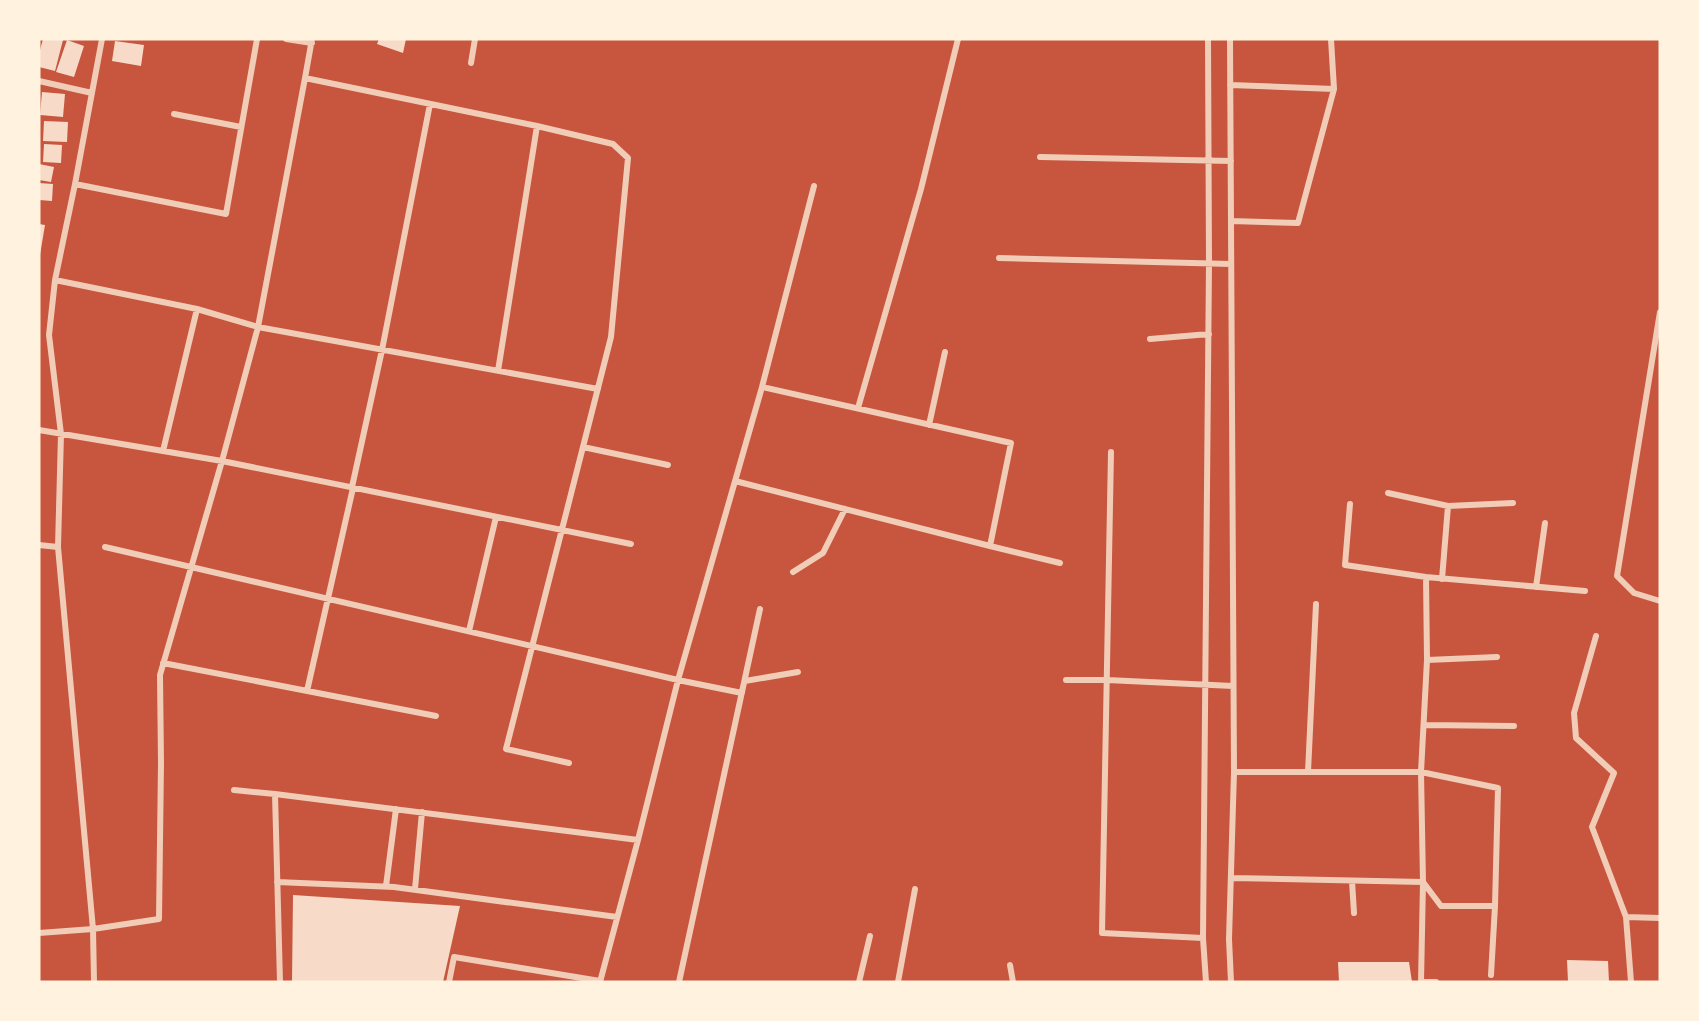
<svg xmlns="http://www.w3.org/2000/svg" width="1699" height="1021" font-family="Rubik,sans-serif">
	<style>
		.building { fill: #f7dbc8 }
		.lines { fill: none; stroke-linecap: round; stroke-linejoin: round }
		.minor { stroke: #f1ccb7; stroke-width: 6 }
	</style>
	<rect width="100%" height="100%" fill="#c8553d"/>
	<path class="building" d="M43,39L63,40L55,71L39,67V54Z
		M379,39H406L403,53L377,44Z
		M67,40L84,46L74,77L56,72Z
		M115,41L144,45L141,66L112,61Z
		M42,92L65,94L63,117L40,115Z
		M44,121L68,122L67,142L43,141Z
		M44,144L62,145L61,163L43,162Z
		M39,164L54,167L51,182L39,180Z
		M39,183L53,184L52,201L39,200Z
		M39,224L45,225L40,255H39Z
		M293,895L460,906L443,982H292Z
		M1567,960L1608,961L1609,982H1568Z
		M1338,962H1409L1412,982H1339Z"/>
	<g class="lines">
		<path class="minor" d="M286,39L312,43
			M1230,39L1234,772L1229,939L1231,982
			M1331,39L1334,89
			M471,63L475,39
			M305,78L312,39
			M39,81L92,93
			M1230,85L1334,89L1298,223L1231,221
			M174,114L241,127
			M1040,157L1231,161
			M75,184L226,214L257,39
			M999,258L1231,264
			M55,280L197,309L163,451
			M197,309L258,327L598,389
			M1660,312L1617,576L1634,593L1660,601
			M1150,339L1209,334
			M498,371L537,126
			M762,387L1011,443L990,546L1060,563
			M858,408L921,189L958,39
			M929,425L945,352
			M39,430L222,461L631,544
			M583,447L668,465
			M1111,452L1102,933L1203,938
			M735,481L990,546
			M1388,493L1448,506L1513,503
			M1350,504L1345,565L1426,577L1585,591
			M39,545L58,547
			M105,547L678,680L742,693
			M793,572L823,553L845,509
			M1442,579L1448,506
			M1536,587L1545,523
			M469,631L496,517
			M1596,636L1574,713L1576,738L1614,773L1592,827L1626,917L1631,982
			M1427,660L1497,657
			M163,663L436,716
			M1066,680H1107L1233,686
			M745,681L798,672
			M307,691L353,488L352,487L382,350L430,104
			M1424,725L1514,726
			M1234,772H1421L1498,788L1495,906L1491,975
			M1308,772L1316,604
			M234,790L275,794L638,840
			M275,794L280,982
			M1231,878L1423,882L1421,772L1427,660L1426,577
			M1352,881L1354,913
			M277,882L394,887L617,917
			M1423,882L1421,982H1436
			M1423,882L1441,906H1495
			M386,886L396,809
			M415,889L422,812
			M1626,917L1660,918
			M39,933L93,929L159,919L161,763L160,675L222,461L258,327L305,78L537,126L613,144L628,158L611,337L506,749L569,763
			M1010,965L1013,982
			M94,982L93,929L58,547L61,434L49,335L55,280L75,184L102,39
			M449,982L454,957L600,981
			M600,982L638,840L678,680L762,387L814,186
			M679,982L760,609
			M859,982L870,936
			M898,982L915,889
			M1206,982L1203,938L1209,263L1208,39"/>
	</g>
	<rect width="1699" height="1021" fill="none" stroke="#fff3e0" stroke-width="81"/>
</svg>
